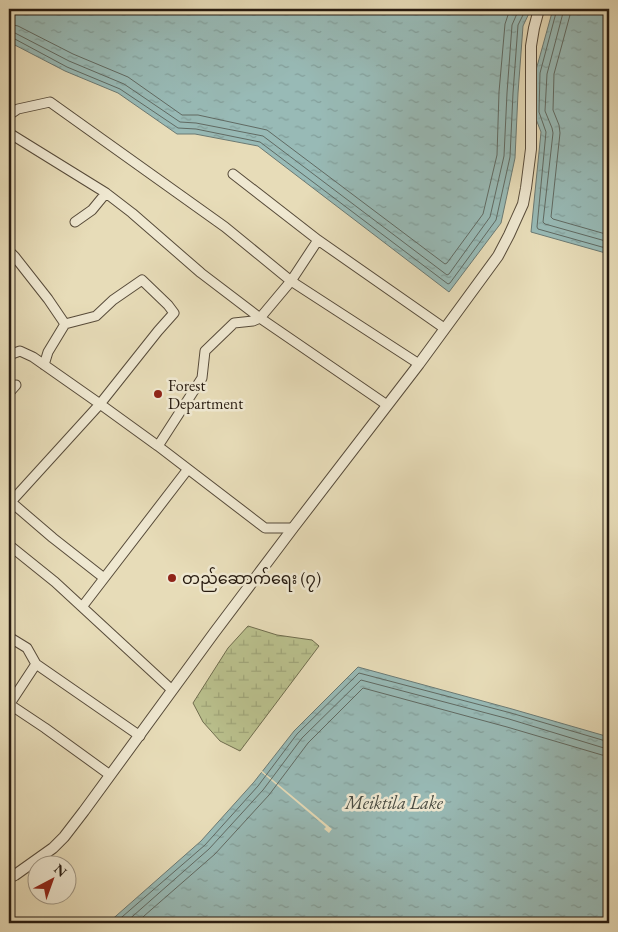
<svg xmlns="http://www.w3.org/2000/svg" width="618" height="932" font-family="'EB Garamond','Noto Sans Myanmar',serif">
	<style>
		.wetland { fill: url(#wetland-marsh); stroke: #706d4e }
		.water { fill: url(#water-ripples); stroke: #6b7a74 }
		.pier { fill: #e7dcb8 }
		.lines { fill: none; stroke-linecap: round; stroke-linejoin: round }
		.shore { stroke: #606a63; stroke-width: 1 }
		.minor-casing { stroke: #574b3a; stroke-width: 11 }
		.tertiary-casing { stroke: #574b3a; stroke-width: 12 }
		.minor { stroke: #efe8d1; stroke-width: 9 }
		.tertiary { stroke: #efe8d1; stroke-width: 10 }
		.poi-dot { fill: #8f2418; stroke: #efe8d1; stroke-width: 2 }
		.labels { text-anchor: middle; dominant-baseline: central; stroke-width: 5; stroke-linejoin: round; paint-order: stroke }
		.poi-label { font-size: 16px; fill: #271b10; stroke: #efe8d1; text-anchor: start }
		.water-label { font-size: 18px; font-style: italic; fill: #494b42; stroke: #efe8d1 }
	</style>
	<defs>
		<pattern id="wetland-marsh" width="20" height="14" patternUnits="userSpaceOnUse" patternTransform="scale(1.25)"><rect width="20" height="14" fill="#b9bf8c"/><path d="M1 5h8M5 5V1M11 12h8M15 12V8" fill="none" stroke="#9fa478"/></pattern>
		<pattern id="water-ripples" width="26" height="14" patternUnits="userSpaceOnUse" patternTransform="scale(1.25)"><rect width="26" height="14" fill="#98bab6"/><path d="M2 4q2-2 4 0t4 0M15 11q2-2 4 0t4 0" fill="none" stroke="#839f9b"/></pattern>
	</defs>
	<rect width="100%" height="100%" fill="#e7dcb8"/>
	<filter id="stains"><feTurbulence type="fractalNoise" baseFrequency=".004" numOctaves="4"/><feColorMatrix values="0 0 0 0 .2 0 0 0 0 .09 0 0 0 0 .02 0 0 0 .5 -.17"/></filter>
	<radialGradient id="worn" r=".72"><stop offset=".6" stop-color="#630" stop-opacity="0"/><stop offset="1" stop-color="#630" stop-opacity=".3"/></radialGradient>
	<path class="wetland" d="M248,626L277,635L312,640L319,646L240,751L220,741L203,722L193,703L228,648Z"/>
	<path class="water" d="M11,9H531L523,26L518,93L515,158L501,223L449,292L258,146L195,134H177L118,93L65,71L9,42V12Z
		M553,9H609V254L531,232L541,132L534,114L536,70Z
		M358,667L512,709L609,737V923H108L201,841L254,782L294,731Z"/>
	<path class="pier" d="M261,770L332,829L329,833L324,829L326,827L260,771Z"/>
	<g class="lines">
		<path class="shore" d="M557,9L540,73L539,112L546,132L537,227L538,229L609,249
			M564,9L547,74L545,111L552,128L553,133L543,222L545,224L609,242
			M571,9L570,15L554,74L553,110L559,125L560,133L551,217L553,219L609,235
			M9,24L18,26L73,54L128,77L182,115H198L267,130L445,264L447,263L483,214L497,155L499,92L505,24L510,9
			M9,32L15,33L69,61L124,84L180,122L196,123L263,136L447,275L449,274L490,217L504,156L507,93L512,25L519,9
			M9,38H13L67,67L120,89L178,128L196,129L260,142L448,284L450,283L496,220L510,157L513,93L518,25L526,9
			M115,923L205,845L258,786L297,734L359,673L511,713L609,742
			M125,923L209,849L263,790L302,738L361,680L509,719L604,748H609
			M136,923L215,854L269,795L308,743L363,688L507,727L602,755L609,756"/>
		<g class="minor-casing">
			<path id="minor" d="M9,115L18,109L50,102L225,227L291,281L419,364
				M9,133L106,193L132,213L201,273L260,318L387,405
				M233,174L318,240L444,328
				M75,222L92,210L106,193
				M9,251L15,257L48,299L65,324L48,352L44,365
				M9,355L20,351L33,357L100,404L158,446L265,528H293
				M9,393L16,385
				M158,446L202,378L205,351L234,323L253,321L260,318L291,281L318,240
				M11,502L53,538L104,578
				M9,504L100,404L158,331L174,313L168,305L142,280L113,300L96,316L65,324
				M9,545L55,582L172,690
				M82,607L188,469
				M9,637L27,648L36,664L140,736
				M9,704L45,728L110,775
				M9,705L36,664"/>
		</g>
		<g class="tertiary-casing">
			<path id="tertiary" d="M9,878L15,875L53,848L64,837L84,811L214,633L293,528L419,364L498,256L509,235L523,204L526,188L531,149V46L534,28L539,9"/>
		</g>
		<use href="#minor" class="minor"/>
		<use href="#tertiary" class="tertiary"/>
	</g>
	<g class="poi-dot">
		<circle cx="158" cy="394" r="5"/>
		<circle cx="172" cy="578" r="5"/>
	</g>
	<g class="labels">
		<g class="poi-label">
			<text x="168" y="385">Forest<tspan x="168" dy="18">Department</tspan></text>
			<text x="182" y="578">တည်ဆောက်ရေး (၇)</text>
		</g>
		<g class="water-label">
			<text x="394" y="802">Meiktila Lake</text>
		</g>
	</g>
	<rect width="618" height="932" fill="none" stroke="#e7dcb8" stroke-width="30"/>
	<rect x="10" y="10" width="598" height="912" fill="none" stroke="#271b10" stroke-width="2.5"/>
	<rect x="15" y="15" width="588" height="902" fill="none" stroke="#271b10"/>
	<g transform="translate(52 880) rotate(41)"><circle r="24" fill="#efe8d1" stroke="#9f9684"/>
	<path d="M0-4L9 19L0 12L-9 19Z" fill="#8f2418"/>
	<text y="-8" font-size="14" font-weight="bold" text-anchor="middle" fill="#271b10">N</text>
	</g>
	<rect width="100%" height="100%" filter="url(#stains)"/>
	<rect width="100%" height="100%" fill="url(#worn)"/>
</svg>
